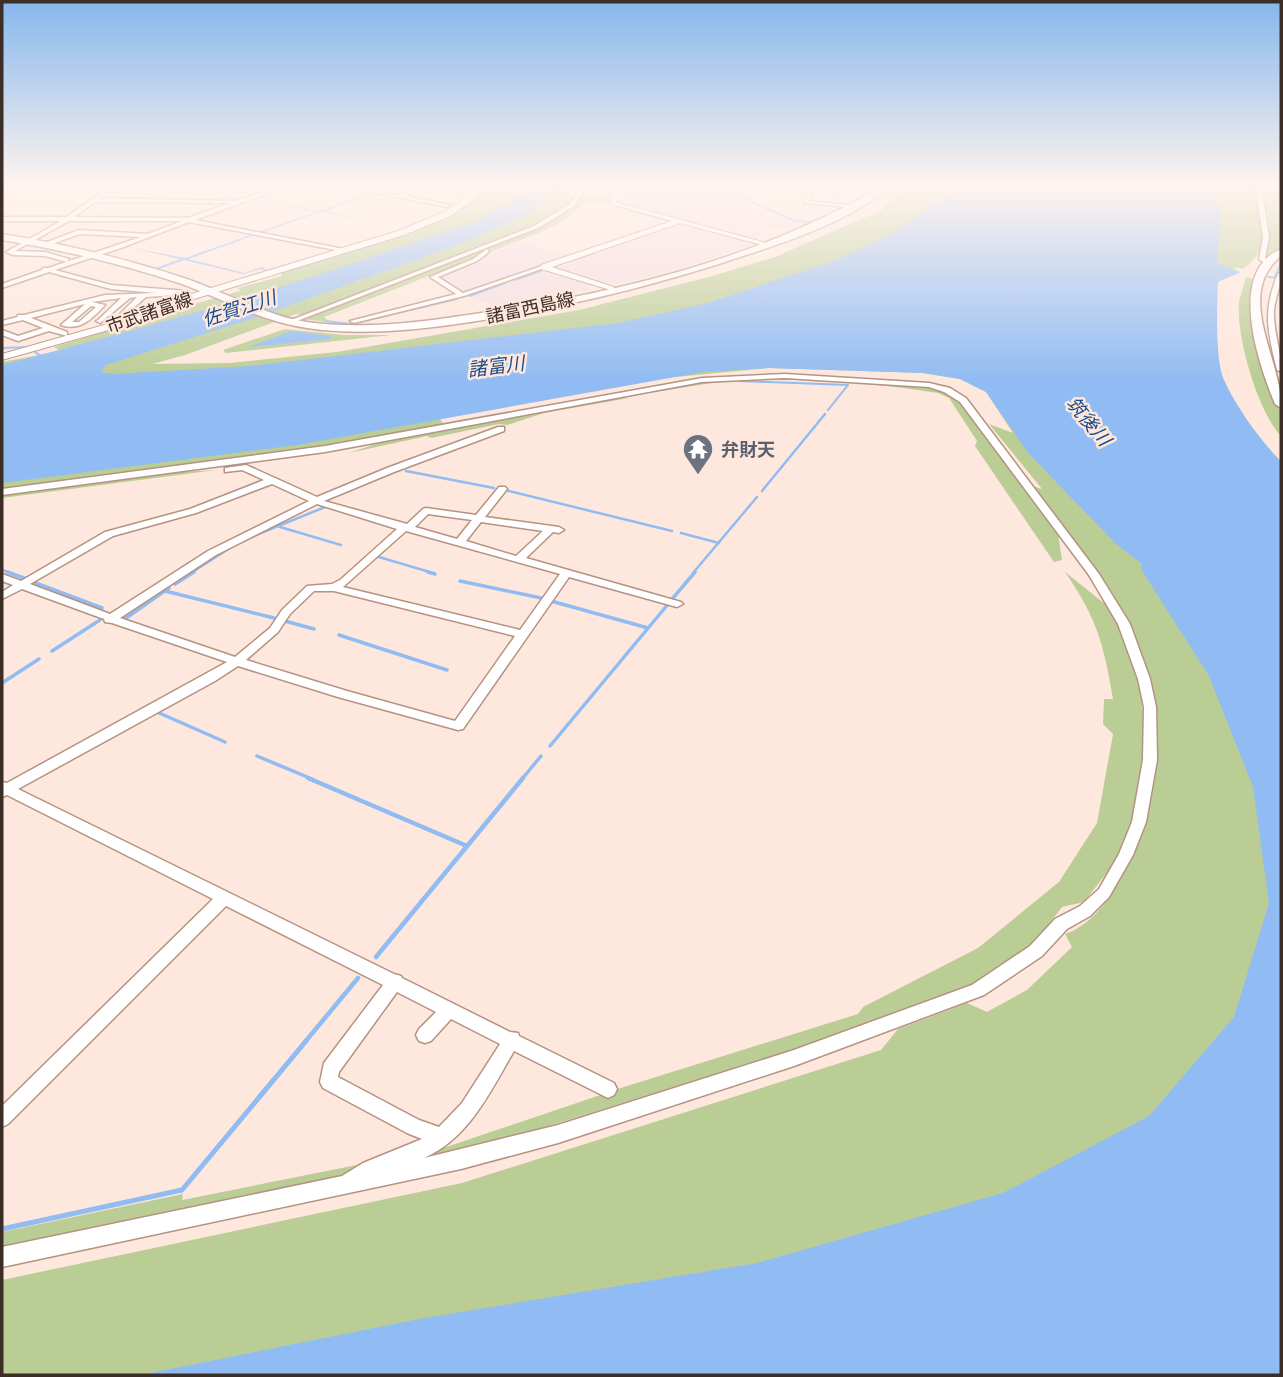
<svg xmlns="http://www.w3.org/2000/svg" width="1283" height="1377" font-family="Manrope,'Noto Sans JP',sans-serif">
	<style>
		.industrial { fill: #f5dbe0 }
		.green { fill: #bacd95 }
		.water { fill: #91bcf3 }
		.lines { fill: none; stroke-linecap: round; stroke-linejoin: round }
		.stream-far4 { stroke: #91bcf3; stroke-width: 2 }
		.stream-far3 { stroke: #91bcf3; stroke-width: 2.5 }
		.stream-far2 { stroke: #91bcf3; stroke-width: 3.5 }
		.stream-far1 { stroke: #91bcf3; stroke-width: 4.5 }
		.stream { stroke: #91bcf3; stroke-width: 5 }
		.minor-casing { stroke: #b59281; stroke-width: 3 }
		.tertiary-casing { stroke: #b59281; stroke-width: 2 }
		.secondary-casing { stroke: #b59281; stroke-width: 2 }
		.primary-casing { stroke: #b59281; stroke-width: 3 }
		.minor { fill: #fff; fill-rule: evenodd }
		.tertiary { fill: #fff; fill-rule: evenodd }
		.secondary { fill: #fff; fill-rule: evenodd }
		.primary { fill: #fff; fill-rule: evenodd }
		.labels { text-anchor: middle; dominant-baseline: central; stroke-width: 5; stroke-linejoin: round; paint-order: stroke }
		.far-street-label { font-size: 18px; fill: #3c2d26; stroke: #fee7dc }
		.far-worship-label { font-size: 18px; font-weight: bold; fill: #5b616d; stroke: #fee7dc; text-anchor: start }
		.far-water-label { font-size: 19px; font-style: italic; fill: #1a4d8b; stroke: #fee7dc }
	</style>
	<rect width="100%" height="100%" fill="#fee7dc"/>
	<path class="industrial" d="M636,186L711,188L767,215L806,224L792,230L774,227L763,232L776,235L756,239L616,201L626,190Z
		M681,224L749,241L750,246L677,270L620,283H603L555,268Z
		M521,241L570,256L468,291H459L436,277Z
		M540,271L591,285L589,290L503,309L467,296Z"/>
	<path class="green" d="M493,186H499L495,191L528,193L484,221L310,281L2,373V362L61,351L54,347L150,318L158,319L180,308L240,291L238,288L282,276L281,273L451,215Z
		M555,186H574L570,195L582,196L587,186H592L589,198L615,191L604,200L605,203L587,202L563,221L541,232L324,317L327,319L325,322L363,326L302,319L307,316L296,314L185,355L152,364L230,363L337,352L579,310L709,277L775,257L882,210L905,186H962L937,218L884,247L734,298L620,325L260,367L113,376L84,372L356,279Z
		M1198,186H1281L1270,188L1281,190V247L1266,259L1268,237L1262,188L1258,189C1265,221 1272,248 1243,269L1234,267L1237,270L1203,265Z
		M1246,277L1254,279V326L1261,370L1281,412V436C1258,412 1236,337 1239,303C1240,295 1244,286 1246,277Z
		M285,329L344,335H391L226,353L223,350Z
		M726,366L916,371L957,375L997,394L1141,559L1252,749L1281,911L1240,1055L1001,1216L300,1375H2V1280L462,1183L881,1050L898,1029L967,1003L987,1012L1027,990L1072,947L1065,934C1097,924 1122,882 1134,851C1197,695 1122,604 1030,485L1042,489L989,424L1013,433L986,392L960,379L923,373L769,368L665,378L440,419L444,425L326,447L2,490V480Z
		M783,377C837,379 912,372 960,399L1058,533L1062,560L1054,562L975,446L977,441L949,398L938,393C875,383 808,378 744,380C699,382 655,395 610,396L706,380Z
		M629,398L544,413L507,425L499,424L431,438L427,436L349,453L385,441L598,399Z
		M216,470L2,498V494L161,473Z
		M1065,572L1110,608L1117,621L1141,692L1145,746L1135,817L1116,861L1084,902L1062,907L1030,949L979,981L841,1035L471,1150L378,1170L624,1087L858,1014L863,1007L978,948L1059,882L1097,823L1113,734L1103,724L1104,699H1113C1104,645 1097,618 1065,572Z
		M372,1162L333,1178L2,1247V1232L183,1194L182,1200Z"/>
	<path class="water" d="M347,186L377,190L393,186L381,191L455,204L377,191L324,212L403,227L320,212L188,259L244,273L262,267L269,272L261,269L243,274L184,260L159,269L156,268L180,259L127,247L185,258L316,212L247,198L320,211L374,191Z
		M526,186H559L528,214L463,243L251,319L106,365L101,372L114,374L250,366L618,323L708,303L833,261L888,236L962,186H1213L1221,214L1217,264L1241,272L1218,282C1217,306 1215,359 1224,380C1235,405 1262,443 1281,461V1375H140L419,1319L757,1263L1003,1193L1149,1116L1234,1017L1269,903L1253,787L1209,676L1141,569L1142,564L1116,544L1029,454L986,392L960,379L923,373L769,368L703,372L297,445L2,483V365C136,330 266,295 397,248C439,233 488,223 523,192L503,188Z
		M291,331L331,336L330,339L249,347Z"/>
	<g class="lines">
		<path class="stream-far4" d="M715,186L795,221L812,222L839,210
			M726,186L806,191
			M815,191L842,193L844,188
			M855,201L876,186
			M622,208L606,201L627,186
			M630,210L667,220
			M569,261L594,253
			M555,266L561,264
			M1268,277L1281,278
			M1274,278L1281,264
			M515,280L541,271
			M470,296L505,283
			M326,321L351,324L457,299
			M2,348L28,347
			M35,352L41,356
			M740,381L848,385L828,410"/>
		<path class="stream-far3" d="M406,471L494,488
			M505,490L672,531
			M762,491L825,414
			M280,527L341,545
			M681,533L719,543
			M249,538L325,507
			M379,557L433,573
			M2,570L12,573
			M191,573L230,548
			M693,573L757,497"/>
		<path class="stream-far2" d="M7,572L24,578
			M428,572L435,574
			M460,581L541,598
			M33,582L102,608
			M175,584L194,572
			M165,591L274,618
			M673,598L695,572
			M551,601L648,628
			M122,616L126,618L169,588
			M285,621L314,629
			M339,635L447,670
			M52,651L100,620
			M2,683L39,659
			M157,712L225,742
			M550,746L669,603
			M257,756L312,779
			M522,779L541,756"/>
		<path class="stream-far1" d="M308,778L467,846
			M376,957L523,778
			M305,1042L358,978"/>
		<path class="stream" d="M2,1229L182,1190L306,1041"/>
		<g class="minor-casing">
			<path id="minor" d="M110,186H116L100,198L235,201L281,186H288L195,220L349,250L346,252L189,222L121,248L55,270L111,285L187,291L190,293L189,294L146,297L124,316H120V314L137,297L130,298L100,323L96,321L98,320L121,298L92,302L105,305C93,318 80,332 61,325L85,304L31,318L67,332V336L49,331L18,341L2,335V330L18,336L43,328L23,320L2,325V321L17,317L18,315H24L105,295L156,293L111,289L49,272L2,288V284L42,270L43,268H48L141,237L80,234L46,246H42V244L79,230L148,234L182,221H69L15,251L45,252L69,259L67,262L45,256L13,255L6,252L61,221H2V217H67ZM95,202L230,203L188,218L74,217ZM91,306L96,307L79,322H72Z
				M341,186H352L399,195L413,189V186H417L418,191L405,196L450,205L447,207Z
				M445,186L484,188L487,190L452,191Z
				M582,186H587L574,206L538,228L292,323L286,322L534,226L570,204Z
				M809,186H815L810,201L859,206L856,208L805,203Z
				M1281,187V190L1262,192L1269,237L1265,258L1270,263L1267,265L1259,259L1263,237L1256,191Z
				M487,249L489,252L477,261L438,277L463,293L542,266L547,267L464,296L354,323L350,321L456,294L430,277L473,259Z
				M1281,272C1282,285 1275,297 1274,311C1273,332 1282,352 1281,372L1277,370C1268,333 1262,311 1278,274Z
				M785,374L929,383L950,388L966,398L1099,574L1130,624L1150,679L1156,707L1157,760L1146,822L1133,855L1109,897L1090,916L1067,929L1042,956L984,995L794,1066L558,1143L461,1169L2,1267V1247L342,1176L363,1163L422,1139L407,1133L323,1088L320,1082L324,1063L383,985L226,906L8,1124L2,1127V1106L213,899L7,795L2,797V782L7,783L227,662L112,623L105,622L104,619L22,589L2,599V592L13,585L2,581V574L21,581L105,532L190,509L264,480L242,470L225,472V468L246,465L317,497L387,468L498,427H504V431L394,472L324,501L407,524L423,509L426,508L476,515L499,487H505L507,489L485,517L559,527L564,530L559,533L553,532L526,558L681,602L683,604L677,607L569,577L463,729L458,730L338,697L238,666L215,681L18,789L394,974L401,976L402,978L510,1032L518,1033L519,1036L614,1083L617,1089L614,1095L608,1098L514,1051C490,1092 469,1138 424,1158L558,1125L794,1050L972,985L1030,946L1055,919L1080,906L1099,889L1119,854L1132,822L1143,760L1144,707L1138,679L1118,624L1089,575L960,402L944,392L929,387L785,378L702,382L325,452L2,495V489L325,446L702,378ZM272,484L309,501L208,551L110,614L30,584L113,536L196,513ZM317,504L397,529L340,580L332,584L307,586L282,610L270,628L235,657L120,618L216,555ZM428,514L472,520L457,539L415,527ZM481,522L543,531L516,556L466,541ZM406,531L560,574L520,630L343,587ZM314,591H334L515,636L455,721L347,691L246,660L278,632L290,614ZM397,992L436,1012L419,1029L416,1035L419,1041L425,1043L431,1041L451,1019L500,1044L462,1103L439,1127L419,1120L338,1077L339,1072Z"/>
		</g>
		<g class="tertiary-casing">
			<path id="tertiary" d="M629,186H636L615,202L770,244L766,246L680,223L552,267L614,287V291L541,269V265L672,221L610,204V198Z"/>
		</g>
		<g class="secondary-casing">
			<path id="secondary" d="M483,186H492L450,216L404,235L194,299L119,327L2,360V354L111,323L188,295L398,231L444,212Z"/>
		</g>
		<g class="primary-casing">
			<path id="primary" d="M882,186H891C851,220 793,240 743,256C654,286 563,308 470,322C417,330 360,336 307,328C263,322 223,299 182,284C123,264 63,250 2,240V234C65,244 127,259 187,279C226,293 265,315 307,322C364,330 424,322 481,313C618,293 762,258 882,186Z
				M1281,249V256C1233,295 1283,361 1281,408L1275,404C1259,365 1226,272 1281,249Z"/>
		</g>
		<use href="#minor" class="minor"/>
		<use href="#tertiary" class="tertiary"/>
		<use href="#secondary" class="secondary"/>
		<use href="#primary" class="primary"/>
	</g>
	<linearGradient id="sky" x2="0" y2="1"><stop stop-color="#85b7ec"/><stop offset="0.49" stop-color="#fff4ef"/><stop offset="1" stop-color="#fff4ef" stop-opacity="0"/></linearGradient>
	<rect width="1283" height="379" fill="url(#sky)"/>
	<defs>
		<g id="temple-pin" transform="scale(1.575)"><path d="M0 17L-7.5 6A9.5 9.5 0 1 1 7.5 6Z" fill="#6b7280" stroke="#fee7dc"/><path d="M0-6L5-2H3V0L6.5 2.5H4V6H1.5V3h-3V6H-4V2.5H-6.5L-3 0V-2H-5Z" fill="#fff"/></g>
	</defs>
	<g fill-rule="evenodd">
		<use href="#temple-pin" x="698" y="449"/>
	</g>
	<g class="labels">
		<g class="far-street-label">
			<text transform="translate(530 307) rotate(-12)">諸富西島線</text>
			<text transform="translate(149 312) rotate(-19)">市武諸富線</text>
		</g>
		<g class="far-worship-label">
			<text x="721" y="449">弁財天</text>
		</g>
		<g class="far-water-label">
			<text transform="translate(239 308) rotate(-18)">佐賀江川</text>
			<text transform="translate(496 366) rotate(-7)">諸富川</text>
			<text transform="translate(1089 421) rotate(50)">筑後川</text>
		</g>
	</g>
	<rect width="1283" height="1377" fill="none" stroke="#3c2d26" stroke-width="7"/>
</svg>
